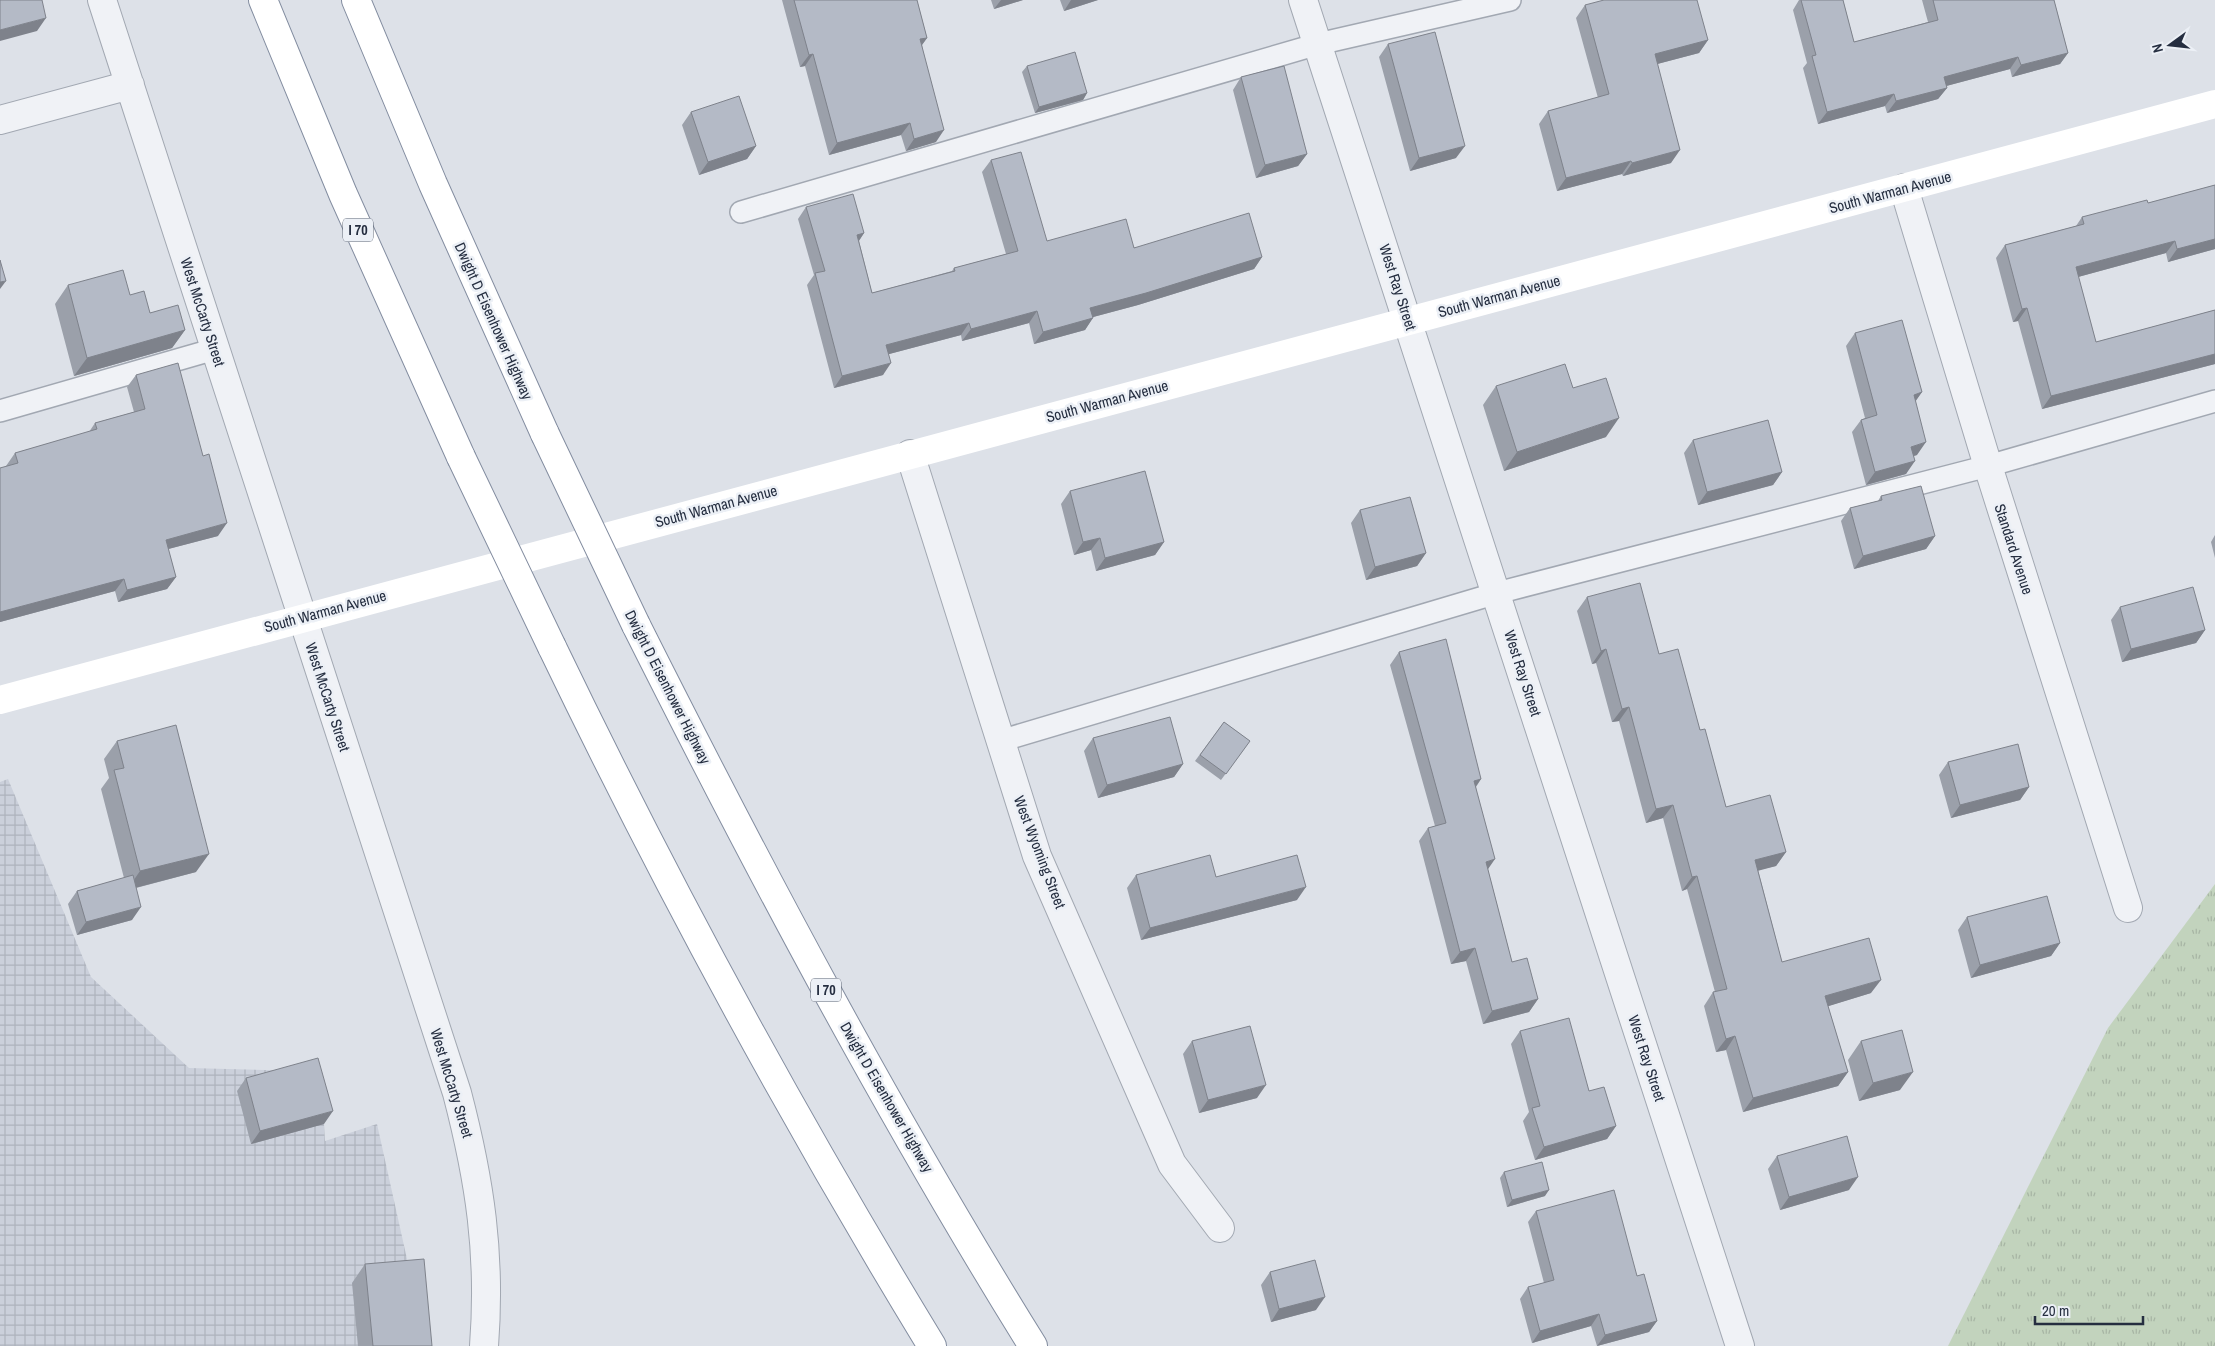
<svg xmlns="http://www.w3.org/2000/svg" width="2215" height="1346" font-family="'Archivo Narrow',sans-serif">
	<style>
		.industrial { fill: url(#industrial-grid) }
		.grass { fill: url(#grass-tufts) }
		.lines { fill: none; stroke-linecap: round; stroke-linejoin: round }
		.service-casing { stroke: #a2a8b2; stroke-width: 24 }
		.minor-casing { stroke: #a2a8b2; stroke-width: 30 }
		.motorway-casing { stroke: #838da0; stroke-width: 30 }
		.service { stroke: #f0f2f6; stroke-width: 21 }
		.minor { stroke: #f0f2f6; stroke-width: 28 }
		.secondary { stroke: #fff; stroke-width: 28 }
		.motorway { stroke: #fff; stroke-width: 28 }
		.motorway-bridge-casing { stroke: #838da0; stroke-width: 30; stroke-linecap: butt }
		.motorway-bridge { stroke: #fff; stroke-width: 28 }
		.wall { fill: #9ba0aa }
		.shaded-wall { fill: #7e828b }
		.building { fill: #b4bac6; stroke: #7e828b }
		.labels { text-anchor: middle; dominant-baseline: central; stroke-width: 5; stroke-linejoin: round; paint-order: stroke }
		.shield { fill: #ecf0f6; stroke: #616877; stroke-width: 1 }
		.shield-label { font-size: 14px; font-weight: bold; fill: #252e40 }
		.street-label { font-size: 15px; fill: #252e40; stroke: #ecf0f6 }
	</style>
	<defs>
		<pattern id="industrial-grid" width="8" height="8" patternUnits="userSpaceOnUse" patternTransform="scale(1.25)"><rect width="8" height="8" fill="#cbd0db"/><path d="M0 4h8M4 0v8" fill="none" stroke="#aeb3bd"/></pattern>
		<pattern id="grass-tufts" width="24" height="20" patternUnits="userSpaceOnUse" patternTransform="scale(1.25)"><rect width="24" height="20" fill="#c2d3bd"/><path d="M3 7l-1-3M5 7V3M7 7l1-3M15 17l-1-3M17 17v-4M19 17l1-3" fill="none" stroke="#a7b5a4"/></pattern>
	</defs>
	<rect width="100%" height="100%" fill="#dde1e8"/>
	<path class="industrial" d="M8,779L91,977L189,1068L309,1071L324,1124L325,1141L377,1124L411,1277L417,1346H0V782Z"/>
	<path class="grass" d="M2215,884V1346H1948L2108,1028Z"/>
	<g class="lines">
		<g class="service-casing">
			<path id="service" d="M741,212L1318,44L1510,0
				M0,411L215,349
				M1000,741L1497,593L1988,466L2215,401"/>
		</g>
		<g class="minor-casing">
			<path id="minor" d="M102,0L457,1093C480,1181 491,1255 484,1346
				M1303,0L1740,1346
				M0,120L130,85
				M1904,188L1988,466L2128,908
				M910,454L1037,856L1172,1164L1220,1228"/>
		</g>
		<g class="motorway-casing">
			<path id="motorway" d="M263,0L343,194L461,457
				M356,0L433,184L545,434
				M636,625C759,870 888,1113 1033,1346
				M552,647C667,886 794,1120 932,1346"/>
		</g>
		<use href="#service" class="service"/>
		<use href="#minor" class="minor"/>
		<path class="secondary" d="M0,700L2215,104"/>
		<use href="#motorway" class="motorway"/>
		<g class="motorway-bridge-casing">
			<path id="motorway-bridge" d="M545,434L636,625
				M461,457L552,647"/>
		</g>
		<use href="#motorway-bridge" class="motorway-bridge"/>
	</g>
	<path class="wall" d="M782,0H917L927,38L922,45L936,142L906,151L901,135L829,155L805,66L800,67Z
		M991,0H1023L994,9Z
		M1060,0H1098L1064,11Z
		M1799,0H1843L1854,42L1928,22L1922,0H2054L2068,53L2060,64L2012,77L2010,69L1946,86L1947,88L1938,99L1887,113L1885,106L1818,124L1803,68L1807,63L1793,10Z
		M1585,5L1708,40L1699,53L1657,64L1671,163L1623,176L1622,174L1557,191L1539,124L1548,111L1598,98L1576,18Z
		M1388,44L1456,158L1410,171L1379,57Z
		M1027,66L1087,93L1083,100L1035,113L1022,72Z
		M1241,77L1307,154L1298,166L1256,178L1233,90Z
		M691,112L756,146L747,159L699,175L682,125Z
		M991,160L1047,241L1262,257L1254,269L1138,305L1093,317L1085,330L1034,344L1029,323L962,341L961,335L889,354L883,375L834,388L807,285L814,275L798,219L806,207L864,233L859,241L872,293L952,271L954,268L1006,254L982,172Z
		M2215,185V249L2168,262L2166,253L2078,277L2096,342L2215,310V364L2042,409L2018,321L2013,322L1996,258L2005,245L2076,226L2082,217L2148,203Z
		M68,285L130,295L150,313L185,330L172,348L74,376L55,304Z
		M1855,333L1922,392L1915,401L1917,455L1914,456L1906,474L1866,485L1852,432L1861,420L1865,418L1846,346Z
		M136,375L218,536L168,549L176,577L167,589L118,602L115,591L0,622V468L6,467V466L15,453L89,432L95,423L134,412L127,387Z
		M1496,386L1606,437L1504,471L1483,405Z
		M1693,440L1782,472L1773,485L1698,505L1684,453Z
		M1070,491L1164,542L1155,555L1096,571L1091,550L1074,555L1061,504Z
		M1881,496L1935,536L1926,549L1854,569L1841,521L1850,508L1878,501Z
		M1360,510L1426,553L1417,566L1366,580L1351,523Z
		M2215,535V558L2211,542Z
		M1587,597L1659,654L1700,730L1726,807L1786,852L1776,866L1758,870L1782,962L1871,993L1828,1006L1848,1072L1838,1086L1743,1112L1726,1050L1716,1052L1704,1006L1713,992H1715L1687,889L1682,891L1663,818L1646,823L1619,721L1612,722L1596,663L1592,664L1577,611Z
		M2120,607L2205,630L2196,643L2122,662L2111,620Z
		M1399,652L1481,779L1476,787L1488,870L1512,962L1538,999L1529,1012L1483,1024L1466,961L1451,964L1419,841L1428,828L1435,826L1390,665Z
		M1224,722L1250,741L1221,780L1195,761Z
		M1093,738L1183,764L1174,777L1098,798L1084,751Z
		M117,741L196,872L136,888L132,920L77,935L68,904L77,891L124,878L101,789L109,778L104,759Z
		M1948,762L2029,787L2020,800L1951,818L1939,775Z
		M1136,875L1297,900L1141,940L1127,888Z
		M1967,917L2060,943L2051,956L1971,978L1958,930Z
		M1520,1031L1589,1091L1616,1126L1607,1139L1535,1160L1523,1121L1529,1112L1511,1044Z
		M1192,1041L1257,1098L1199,1113L1183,1054Z
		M1861,1041L1900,1090L1859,1101L1848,1060Z
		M246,1078L324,1124L251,1144L237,1091Z
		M1777,1156L1849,1190L1780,1210L1768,1169Z
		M1504,1172L1545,1196L1507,1207L1500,1178Z
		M1536,1211L1637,1276L1657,1321L1649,1332L1597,1346L1591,1326L1532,1343L1520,1299L1528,1287L1544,1283L1528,1222Z
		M365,1264L432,1346H358L352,1283Z
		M1270,1272L1316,1310L1271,1322L1261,1285Z"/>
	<path class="shaded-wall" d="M1001,0H1023L994,9Z
		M1071,0H1098L1064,11Z
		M46,18L37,31L0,41V30Z
		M927,38L919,49L920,39Z
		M1708,40L1699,53L1646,67L1655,54Z
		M2068,53L2060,64L2012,77L2021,65Z
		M813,54L805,66L800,67L809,55Z
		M2018,57L2010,69L1935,89L1944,77Z
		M1947,88L1938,99L1887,113L1896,101Z
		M1087,93L1083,100L1035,113L1039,107Z
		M1894,94L1885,106L1818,124L1827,112Z
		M910,123L901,135L829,155L837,143Z
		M944,130L936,142L906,151L914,139Z
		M756,146L747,159L699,175L708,162Z
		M1465,146L1456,158L1410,171L1419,158Z
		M1680,150L1671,163L1623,176L1632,163Z
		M1307,154L1298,166L1256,178L1265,165Z
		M1631,161L1622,174L1557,191L1566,178Z
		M864,233L856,245L857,235Z
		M2215,239V249L2168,262L2177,249Z
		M2175,241L2166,253L2067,280L2076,267Z
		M1262,257L1254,269L1138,305L1082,320L1090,308Z
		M6,281L0,289V282Z
		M2027,308L2018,321L2013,322L2022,309Z
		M1037,311L1029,323L962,341L971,329Z
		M1093,318L1085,330L1034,344L1043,332Z
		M969,323L961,335L878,357L886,345Z
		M185,330L172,348L74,376L87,358Z
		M2215,354V364L2042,409L2051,396Z
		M891,363L883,375L834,388L842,376Z
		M1922,392L1913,405L1914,395Z
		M1619,418L1606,437L1504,471L1517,452Z
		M1926,442L1917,455L1902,459L1911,447Z
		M1915,461L1906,474L1866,485L1875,472Z
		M1782,472L1773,485L1698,505L1707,492Z
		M227,523L218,536L157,552L166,540Z
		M1935,536L1926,549L1854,569L1863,556Z
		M1100,538L1091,550L1074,555L1083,542Z
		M1164,542L1155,555L1096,571L1105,558Z
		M1426,553L1417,566L1366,580L1375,567Z
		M176,577L167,589L118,602L127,590Z
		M124,579L115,591L0,622V612Z
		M2205,630L2196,643L2122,662L2131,649Z
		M1606,649L1596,663L1592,664L1601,651Z
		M1629,707L1619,721L1612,722L1622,709Z
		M1183,764L1174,777L1098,798L1107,785Z
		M1481,779L1472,792L1474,781Z
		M2029,787L2020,800L1951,818L1960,805Z
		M1673,805L1663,818L1646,823L1656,809Z
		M1786,852L1776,866L1746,874L1755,860Z
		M209,854L196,872L127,890L140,871Z
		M1495,859L1486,872V862Z
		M1697,876L1687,889L1682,891L1692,877Z
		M1306,887L1297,900L1141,940L1150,928Z
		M141,907L132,920L77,935L86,922Z
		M2060,943L2051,956L1971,978L1980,965Z
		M1475,948L1466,961L1451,964L1460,952Z
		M1881,980L1871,993L1816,1010L1825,996Z
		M1538,999L1529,1012L1483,1024L1492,1011Z
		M1735,1036L1726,1050L1716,1052L1726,1039Z
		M1848,1072L1838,1086L1743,1112L1753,1098Z
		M1913,1072L1900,1090L1859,1101L1873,1083Z
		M1266,1085L1257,1098L1199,1113L1208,1100Z
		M333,1111L324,1124L251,1144L260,1131Z
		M1616,1126L1607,1139L1535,1160L1544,1147Z
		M1858,1177L1849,1190L1780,1210L1789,1197Z
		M1549,1190L1545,1196L1507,1207L1512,1200Z
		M1325,1297L1316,1310L1271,1322L1279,1309Z
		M1599,1314L1591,1326L1532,1343L1540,1331Z
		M1657,1321L1649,1332L1597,1346L1605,1335Z"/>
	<path class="building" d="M0,0H42L46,18L0,30Z
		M794,0H917L927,38L920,39L944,130L914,139L910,123L837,143L813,54L809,55Z
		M1604,0H1697L1708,40L1655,54L1680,150L1632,163L1631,161L1566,178L1548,111L1609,94L1585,5Z
		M1801,0H1843L1854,42L1938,20L1933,0H2054L2068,53L2021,65L2018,57L1944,77L1947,88L1896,101L1894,94L1827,112L1812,56L1816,55Z
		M1435,32L1465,146L1419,158L1388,44Z
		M1075,52L1087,93L1039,107L1027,66Z
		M1284,66L1307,154L1265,165L1241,77Z
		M739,96L756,146L708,162L691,112Z
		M1021,152L1047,241L1126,219L1134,248L1249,213L1262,257L1146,293L1090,308L1093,318L1043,332L1037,311L971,329L969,323L886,345L891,363L842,376L815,273L825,271L806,207L853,194L864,233L857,235L872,293L955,271L954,268L1018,251L991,160Z
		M2215,185V239L2177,249L2175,241L2076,267L2096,342L2215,310V354L2051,396L2027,308L2022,309L2005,245L2084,224L2082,217L2147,200L2148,203Z
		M0,260L6,281L0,282Z
		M123,270L130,295L144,291L150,313L178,305L185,330L87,358L68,285Z
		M1902,320L1922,392L1914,395L1926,442L1911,447L1915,461L1875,472L1861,420L1877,415L1855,333Z
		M178,363L203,456L209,454L227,523L166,540L176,577L127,590L124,579L0,612V468L18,463L15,453L97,429L95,423L145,409L136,375Z
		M1565,364L1573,388L1606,378L1619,418L1517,452L1496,386Z
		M1768,420L1782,472L1707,492L1693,440Z
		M1145,471L1164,542L1105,558L1100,538L1083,542L1070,491Z
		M1921,486L1935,536L1863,556L1850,508L1882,500L1881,496Z
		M1410,497L1426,553L1375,567L1360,510Z
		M1640,583L1659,654L1678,649L1700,730L1705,729L1726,807L1770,795L1786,852L1755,860L1782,962L1869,938L1881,980L1825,996L1848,1072L1753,1098L1735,1036L1726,1039L1713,992L1727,989L1697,876L1692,877L1673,805L1656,809L1629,707L1622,709L1606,649L1601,651L1587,597Z
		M2193,587L2205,630L2131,649L2120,607Z
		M1446,639L1481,779L1474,781L1495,859L1486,862L1512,962L1527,958L1538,999L1492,1011L1475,948L1460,952L1428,828L1446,823L1399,652Z
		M1170,717L1183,764L1107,785L1093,738Z
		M1224,722L1250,741L1226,774L1200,755Z
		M176,725L209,854L140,871L114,770L124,768L117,741Z
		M2018,744L2029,787L1960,805L1948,762Z
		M1210,855L1216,877L1297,855L1306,887L1150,928L1136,875Z
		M133,875L141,907L86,922L77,891Z
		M2047,896L2060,943L1980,965L1967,917Z
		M1569,1018L1589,1091L1604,1087L1616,1126L1544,1147L1532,1108L1540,1106L1520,1031Z
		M1250,1026L1266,1085L1208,1100L1192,1041Z
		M1902,1030L1913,1072L1873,1083L1861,1041Z
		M318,1058L333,1111L260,1131L246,1078Z
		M1847,1136L1858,1177L1789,1197L1777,1156Z
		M1542,1162L1549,1190L1512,1200L1504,1172Z
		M1614,1190L1637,1276L1644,1274L1657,1321L1605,1335L1599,1314L1540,1331L1528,1287L1554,1280L1536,1211Z
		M424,1259L432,1346H373L365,1264Z
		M1315,1260L1325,1297L1279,1309L1270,1272Z"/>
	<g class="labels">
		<g class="shield">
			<rect x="343" y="218.5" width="30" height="23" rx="4"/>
			<rect x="811" y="978.5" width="30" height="23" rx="4"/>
		</g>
		<g class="shield-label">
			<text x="358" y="230">I 70</text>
			<text x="826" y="990">I 70</text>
		</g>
		<g class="street-label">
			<text transform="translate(1890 192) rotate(-15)">South Warman Avenue</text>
			<text transform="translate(1398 287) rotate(72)">West Ray Street</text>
			<text transform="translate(1499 296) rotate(-15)">South Warman Avenue</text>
			<text transform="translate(203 312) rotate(72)">West McCarty Street</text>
			<text transform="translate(494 321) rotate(66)">Dwight D Eisenhower Highway</text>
			<text transform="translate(1107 401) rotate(-15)">South Warman Avenue</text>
			<text transform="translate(716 506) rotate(-15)">South Warman Avenue</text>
			<text transform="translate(2014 549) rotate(72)">Standard Avenue</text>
			<text transform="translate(325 611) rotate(-15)">South Warman Avenue</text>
			<text transform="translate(1523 673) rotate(72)">West Ray Street</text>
			<text transform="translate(668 687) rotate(63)">Dwight D Eisenhower Highway</text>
			<text transform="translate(328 697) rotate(72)">West McCarty Street</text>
			<text transform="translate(1040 852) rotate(69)">West Wyoming Street</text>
			<text transform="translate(1647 1058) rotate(72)">West Ray Street</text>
			<text transform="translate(452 1083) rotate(73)">West McCarty Street</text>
			<text transform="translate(887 1097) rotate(60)">Dwight D Eisenhower Highway</text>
		</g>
	</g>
	<g transform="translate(2170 45) rotate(255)" stroke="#ecf0f6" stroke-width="4" paint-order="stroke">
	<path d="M0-4L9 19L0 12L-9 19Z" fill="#252e40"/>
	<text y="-8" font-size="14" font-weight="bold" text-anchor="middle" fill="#252e40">N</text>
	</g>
	<path d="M2035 1316v8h108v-8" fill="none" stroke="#252e40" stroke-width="2.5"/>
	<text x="2042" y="1316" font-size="15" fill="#252e40" stroke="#ecf0f6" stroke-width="4" paint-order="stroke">20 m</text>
</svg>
